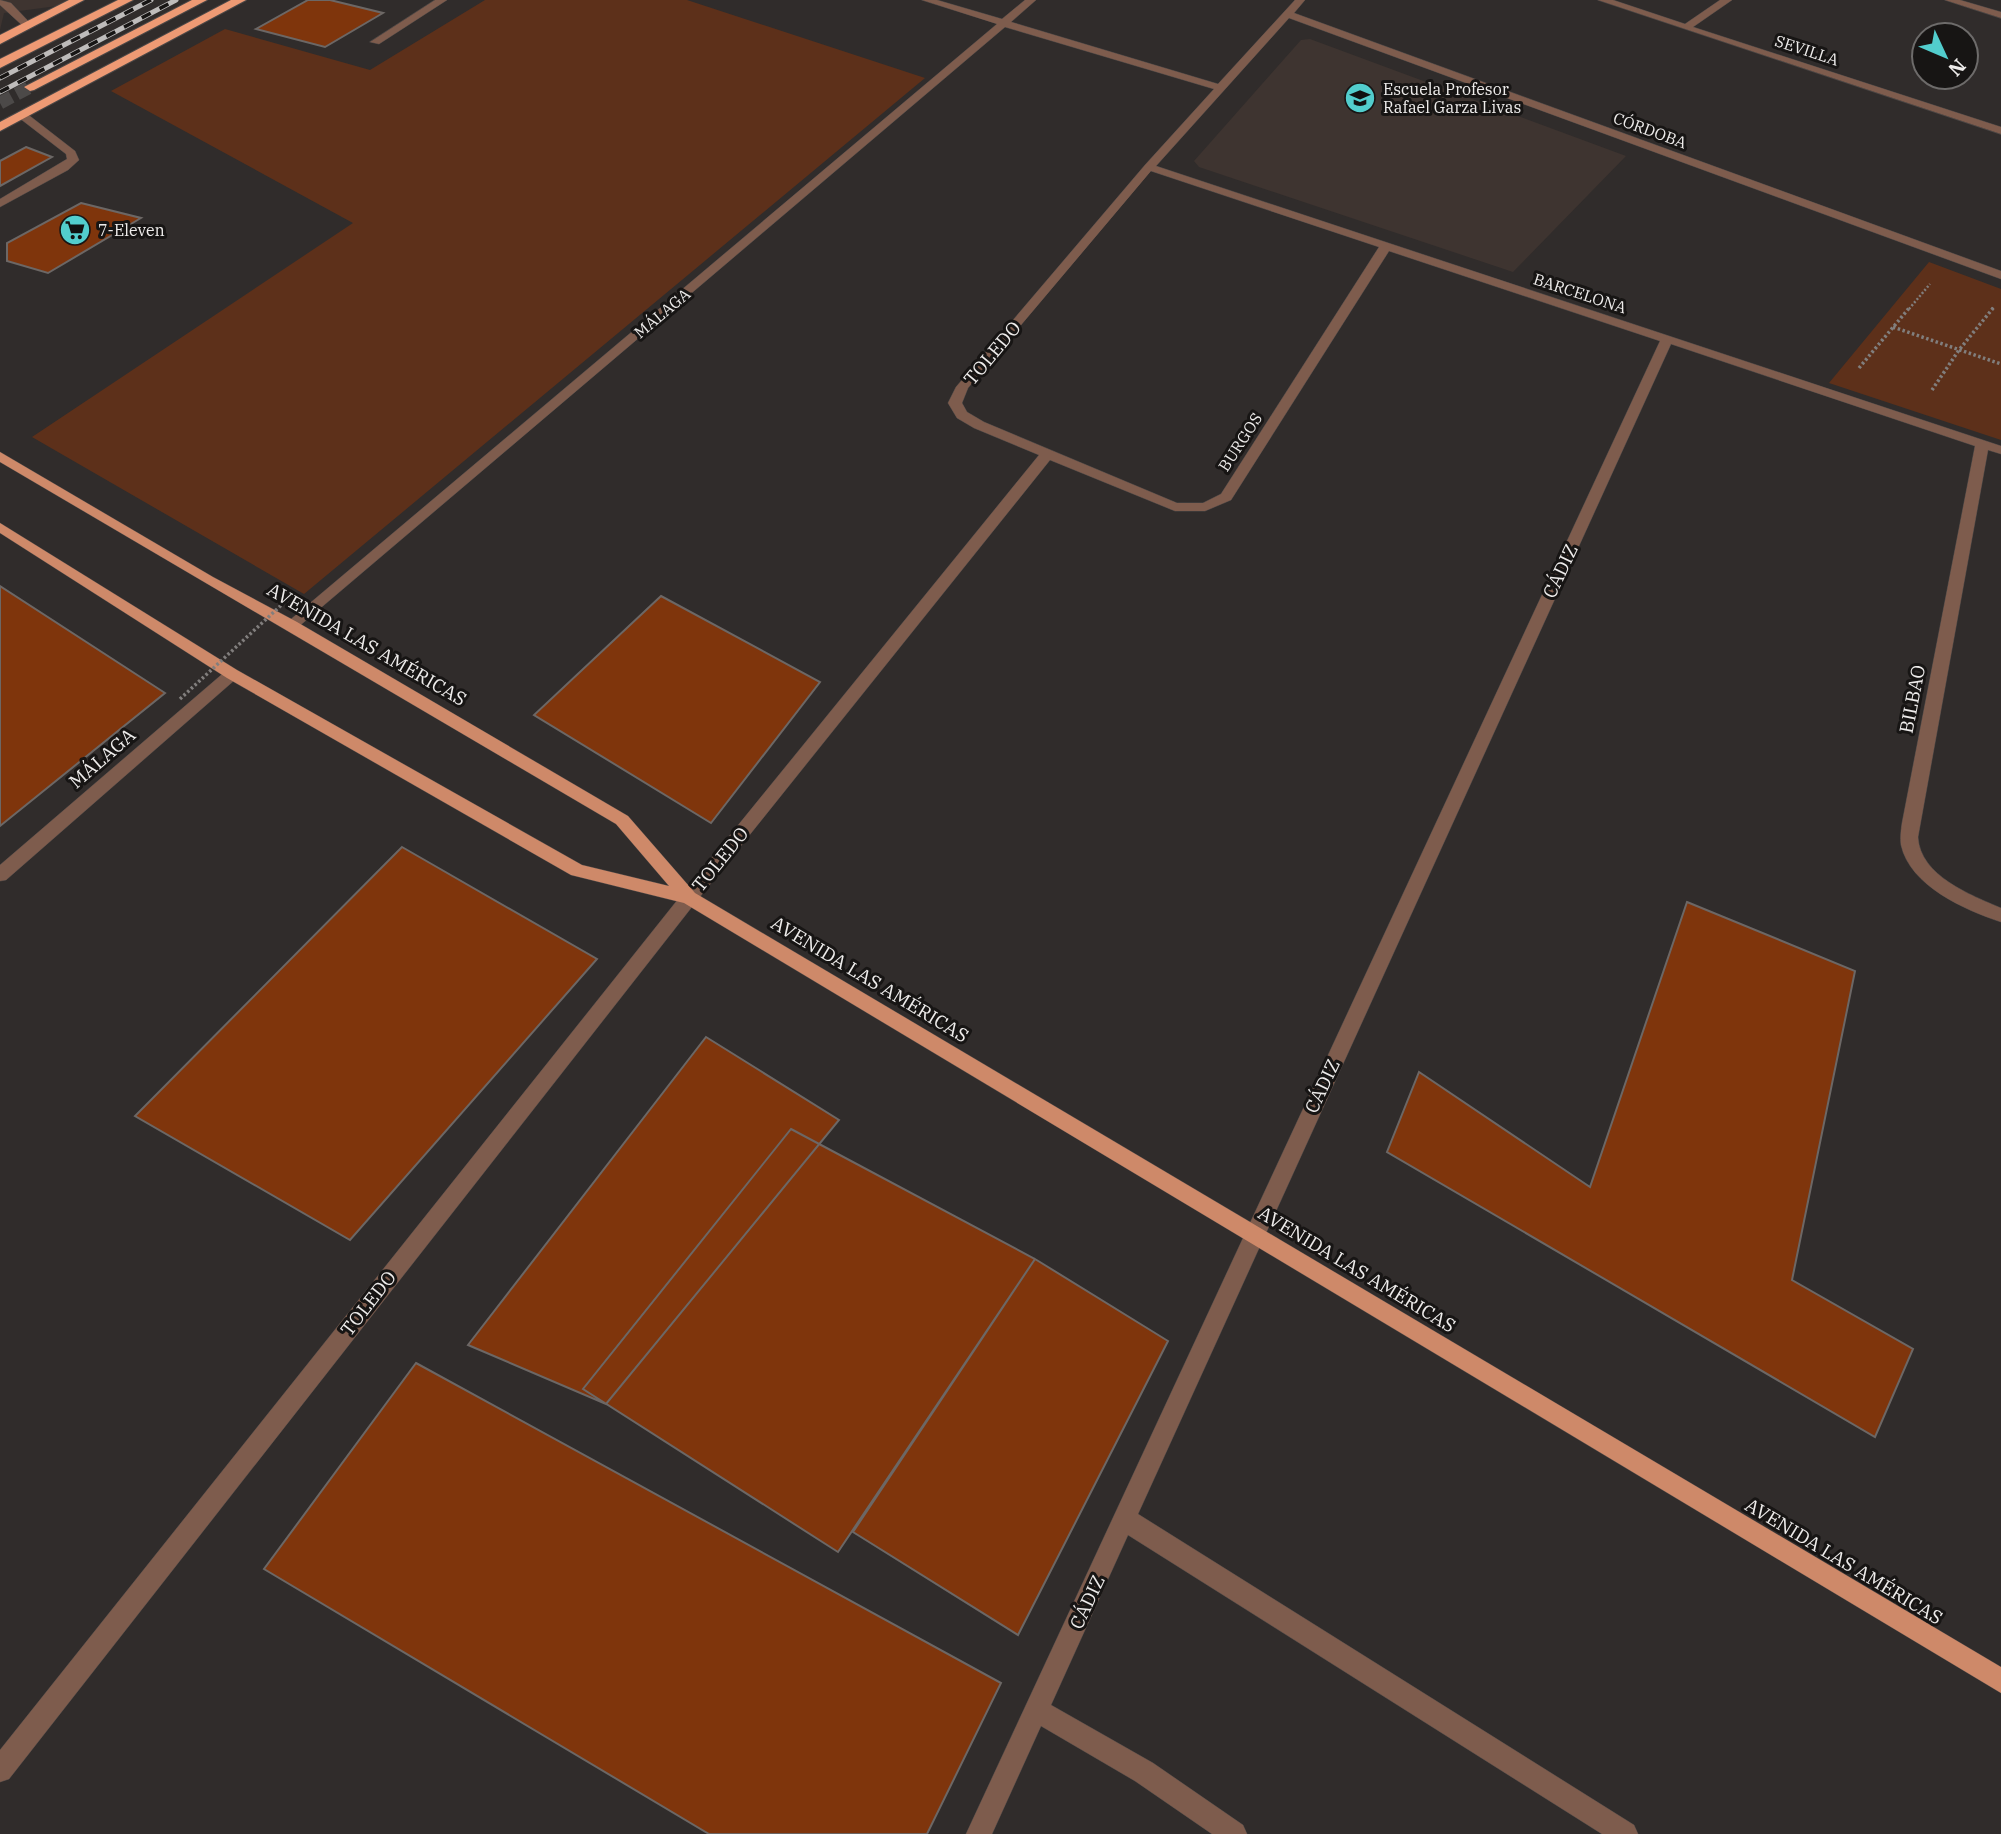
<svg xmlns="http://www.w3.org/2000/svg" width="2001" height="1834" font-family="'IBM Plex Serif',serif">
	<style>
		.built { fill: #3e3430 }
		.green { fill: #5d301a }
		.building { fill: #7f350c; stroke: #6c6765; stroke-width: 2 }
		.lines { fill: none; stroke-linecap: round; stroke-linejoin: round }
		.highway-tunnel { stroke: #4c4948; stroke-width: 13; stroke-dasharray: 13 6; stroke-linecap: butt }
		.minor-casing { stroke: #4b4746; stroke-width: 1 }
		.major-casing { stroke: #4b4746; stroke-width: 1 }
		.highway-casing { stroke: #4b4746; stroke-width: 2 }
		.path-far1 { stroke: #817e7d; stroke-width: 2.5; stroke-dasharray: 2 2; stroke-linecap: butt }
		.path { stroke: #817e7d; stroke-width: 3.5; stroke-dasharray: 2.5 2.5; stroke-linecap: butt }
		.minor { fill: #7e5c4d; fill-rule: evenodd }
		.major { fill: #ce8969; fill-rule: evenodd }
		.highway { fill: #ee9a74; fill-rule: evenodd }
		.rail-casing { stroke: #bebcbb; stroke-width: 5 }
		.rail { stroke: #171514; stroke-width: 3.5; stroke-dasharray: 10; stroke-linecap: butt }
		.path-bridge { stroke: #817e7d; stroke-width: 3.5; stroke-dasharray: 2.5 2.5; stroke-linecap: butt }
		.labels { text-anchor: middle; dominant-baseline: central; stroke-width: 6; stroke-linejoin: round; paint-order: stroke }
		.far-street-label { font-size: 16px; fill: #eeeceb; stroke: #171514 }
		.far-poi-label { font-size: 16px; fill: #eeeceb; stroke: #171514; text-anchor: start }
		.street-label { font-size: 19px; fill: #eeeceb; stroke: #171514 }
	</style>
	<rect width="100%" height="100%" fill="#302c2b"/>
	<path class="built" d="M0,0H68L57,6L4,13L0,30Z
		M1310,39L1626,156L1513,272L1199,167L1194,161L1301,40Z"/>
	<path class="green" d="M485,0H687L925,78L304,594L32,437L353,223L111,91L225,29L370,70Z
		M1929,262L2001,289V440L1829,383Z"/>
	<path class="building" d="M308,0H330L383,13L325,47L256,29Z
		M26,147L52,157L0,186V161Z
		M81,203L141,218L48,273L7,261V243Z
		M0,586L165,693L0,826Z
		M661,596L820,682L711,823L534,715Z
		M402,847L597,959L350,1240L135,1116Z
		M1687,902L1855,971L1792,1280L1913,1349L1875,1437L1387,1152L1419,1072L1590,1187Z
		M706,1037L839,1120L606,1404L468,1345Z
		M791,1129L1035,1259L838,1552L583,1389Z
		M1035,1259L1168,1341L1018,1635L853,1532Z
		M416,1363L1001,1683L927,1834H709L264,1569Z"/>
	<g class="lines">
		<path class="highway-tunnel" d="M0,103L30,87"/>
		<g class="minor-casing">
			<path id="minor" d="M0,0L11,3L30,23V27H24L0,5Z
				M435,0H447L379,44L370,42Z
				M922,0H937L1002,19L1025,0H1036L1011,22L1218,84L1295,0H1305L1294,13L2001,271V279L1289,18L1156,166L2001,446V454L1988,450L1918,837C1920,876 1971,895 2001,908V922C1965,910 1910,886 1901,845C1900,838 1901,830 1902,823L1975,446L1671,344L1138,1514L1634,1825L1638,1834H1602L1128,1535L1051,1705L1153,1763L1243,1825L1247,1834H1212L1135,1781L1041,1726L992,1834H966L1660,341L1389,251L1231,500L1205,511H1175L1050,460L695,903L9,1779L0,1782V1750L683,893L1039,455L974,428L957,418L948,403L956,387L1145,165L1214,89L1005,27L297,628H287L284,625L997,24ZM1151,171L1379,247L1221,494L1203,503H1177L984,422L967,412L962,403L968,388Z
				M1598,0H1613L1685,24L1720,0H1732L1693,27L2001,127V134Z
				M1945,0H1960L2001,12V18Z
				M18,113H26L75,151L79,160L68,170L0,207V199L67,159L66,154L18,117Z
				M232,669L240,674L237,678L6,880L0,881V865L227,670Z"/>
		</g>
		<g class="major-casing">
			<path id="major" d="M0,452L213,577L297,622L628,816L695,893L2001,1667V1693L684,903L571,875L227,678L0,533V523L237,670L582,865L669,886L616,824L0,462Z"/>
		</g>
		<g class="highway-casing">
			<path id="highway" d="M69,0H84L0,44V35Z
				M118,0H133L0,68V59Z
				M192,0H207L34,90L30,91L24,87Z
				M231,0H246L0,131V122Z"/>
		</g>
		<path class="path-far1" d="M1909,309L1930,284
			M1992,309L1994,307"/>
		<path class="path" d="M1893,327L2001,364
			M1859,368L1910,307
			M1932,390L1959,350L1994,307"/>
		<use href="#minor" class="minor"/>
		<use href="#major" class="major"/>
		<use href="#highway" class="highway"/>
		<g class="rail-casing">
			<path id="rail" d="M0,78L151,0
				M0,92L176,0"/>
		</g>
		<use href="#rail" class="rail"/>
		<path class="path-bridge" d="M180,699L289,598"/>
	</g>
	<defs>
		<g id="school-disc" transform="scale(1.575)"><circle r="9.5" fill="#52cdcd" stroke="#171514"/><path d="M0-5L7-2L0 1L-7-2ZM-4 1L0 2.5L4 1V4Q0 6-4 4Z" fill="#111"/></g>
		<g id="supermarket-disc" transform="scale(1.575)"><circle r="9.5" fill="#52cdcd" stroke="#171514"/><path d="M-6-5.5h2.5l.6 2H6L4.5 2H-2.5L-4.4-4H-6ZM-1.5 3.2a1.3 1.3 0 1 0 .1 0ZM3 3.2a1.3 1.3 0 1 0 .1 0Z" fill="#111"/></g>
	</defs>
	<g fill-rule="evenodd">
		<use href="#school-disc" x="1360" y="98"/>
		<use href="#supermarket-disc" x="75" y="230"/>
	</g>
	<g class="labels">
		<g class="far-street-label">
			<text transform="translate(1807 50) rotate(18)">SEVILLA</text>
			<text transform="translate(1650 130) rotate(20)">CÓRDOBA</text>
			<text transform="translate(1580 293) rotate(18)">BARCELONA</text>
			<text transform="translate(662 313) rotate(-40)">MÁLAGA</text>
			<text transform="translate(1240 442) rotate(-57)">BURGOS</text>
		</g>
		<g class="far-poi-label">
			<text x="1383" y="89">Escuela Profesor<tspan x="1383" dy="18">Rafael Garza Livas</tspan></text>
			<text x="98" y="230">7-Eleven</text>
		</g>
		<g class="street-label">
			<text transform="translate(992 353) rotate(-50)">TOLEDO</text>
			<text transform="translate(1560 571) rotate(-65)">CÁDIZ</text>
			<text transform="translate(367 644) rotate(30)">AVENIDA LAS AMÉRICAS</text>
			<text transform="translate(1912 699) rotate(-79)">BILBAO</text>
			<text transform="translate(102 758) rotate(-41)">MÁLAGA</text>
			<text transform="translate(720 859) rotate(-51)">TOLEDO</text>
			<text transform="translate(870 979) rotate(31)">AVENIDA LAS AMÉRICAS</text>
			<text transform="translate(1322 1086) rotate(-65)">CÁDIZ</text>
			<text transform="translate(1357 1269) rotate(31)">AVENIDA LAS AMÉRICAS</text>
			<text transform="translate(368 1303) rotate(-52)">TOLEDO</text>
			<text transform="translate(1844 1561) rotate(31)">AVENIDA LAS AMÉRICAS</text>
			<text transform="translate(1087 1602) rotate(-65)">CÁDIZ</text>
		</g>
	</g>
	<g transform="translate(1945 56) rotate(134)"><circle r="33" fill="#171514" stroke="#6d6b6a" stroke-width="2"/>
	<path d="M0-5L12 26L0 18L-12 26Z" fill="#52cdcd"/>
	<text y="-10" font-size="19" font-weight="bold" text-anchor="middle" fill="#eeeceb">N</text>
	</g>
</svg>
